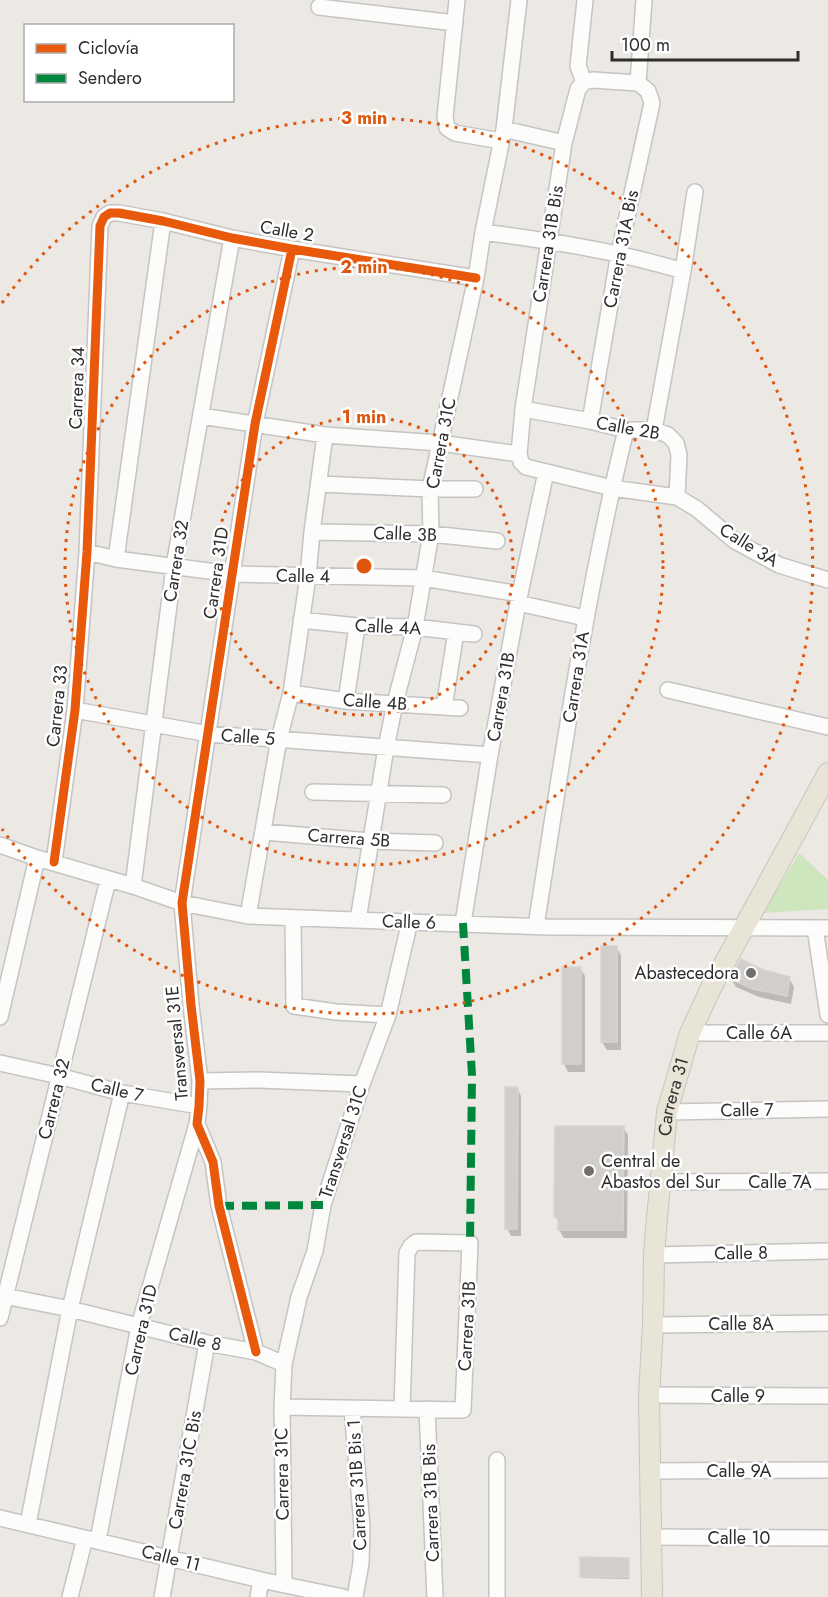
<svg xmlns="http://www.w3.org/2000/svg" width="828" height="1597" font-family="Jost,sans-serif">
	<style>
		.green { fill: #cee6be }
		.shadow { fill: #0003 }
		.building { fill: #d1cecb; stroke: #d7d4d0; stroke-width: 1.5 }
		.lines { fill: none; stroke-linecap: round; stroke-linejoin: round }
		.minor-casing { stroke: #c5c4c5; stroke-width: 18 }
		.major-casing { stroke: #c6c5c4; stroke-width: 22 }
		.minor { stroke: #fcfcfb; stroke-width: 15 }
		.major { stroke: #e8e4d6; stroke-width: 20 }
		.quiet { stroke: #00873e; stroke-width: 8; stroke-dasharray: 15 8; stroke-linecap: butt }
		.cycleway-casing { stroke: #fff; stroke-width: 13 }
		.cycleway { stroke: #e8590c; stroke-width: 9 }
		.ring { fill: none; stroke: #df570e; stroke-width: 3; stroke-dasharray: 3 6 }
		.poi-dot { fill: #706f6e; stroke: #fff; stroke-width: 2 }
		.labels { text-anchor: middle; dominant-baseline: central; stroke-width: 5; stroke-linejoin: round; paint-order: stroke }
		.street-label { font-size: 18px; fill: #2e2e2e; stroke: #fff }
		.poi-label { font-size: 18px; fill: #2e2e2e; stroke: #fff; text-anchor: end }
		.centre { fill: #df570e; stroke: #fff; stroke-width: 3 }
		.ring-label { font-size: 18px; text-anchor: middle; font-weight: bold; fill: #df570e; stroke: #fff; stroke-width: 5; stroke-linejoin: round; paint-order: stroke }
	</style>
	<rect width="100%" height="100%" fill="#ece8e4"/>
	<path class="green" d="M799,853L828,880V909L763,913Z"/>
	<path class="shadow" d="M616,947L621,955V1050H607L602,1042Z
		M580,968L585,976V1072H568L564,1064Z
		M789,978L794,987L791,1004L759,997L736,987L731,979Z
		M517,1088L521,1096V1236H511L507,1228Z
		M623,1127L628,1135L627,1238H564L559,1230V1223L555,1216Z
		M628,1559L629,1579L582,1578L581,1576Z"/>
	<path class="building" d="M601,946H617V1042H601Z
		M741,959L761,969L790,977L787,996L753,989L730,979Z
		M562,967H581V1064H562Z
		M505,1087H518L517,1229H505Z
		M555,1126H624L623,1230H558V1217H554Z
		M580,1557L629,1558V1577H580Z"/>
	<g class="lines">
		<g class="minor-casing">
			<path id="minor" d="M457,0L445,117L447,128L455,133L501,141
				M319,7L455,23
				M584,82L578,89L564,143L523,409L519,454L521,462L526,467L612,488L677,497L697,509L735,541L779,565L828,580
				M584,82L578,66L585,0
				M584,82L593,80L638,83
				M638,83L644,0
				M504,129L564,143
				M483,232C551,241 617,251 683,271
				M523,409L590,421L626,430H654L668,435L676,443L679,455L677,497
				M201,416L325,435L440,443L519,454
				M590,421L619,253L652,103L648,91L638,83
				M654,430L683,271L695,192
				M320,484L430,489H475
				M312,532L431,534L497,541
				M87,552L116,559L232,574L423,578L520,594
				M116,559L163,221
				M518,603L585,618
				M301,620L357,626L415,627L474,634
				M668,690L828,727
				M291,693L346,701L460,708
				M346,701L357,626
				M444,707L456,632
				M75,710L209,734L490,755
				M313,792L443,795
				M264,832L370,841L435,843
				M0,845L37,858L133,886L182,903L248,916L547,927L828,928
				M54,862L75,710L87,552L100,226L104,217L110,213H119L163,221L232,238L292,249L476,278
				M133,886L174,566L232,238
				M248,916L279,739L291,693L308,576L312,532L325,435
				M293,918L294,1006L336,1012L388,1015
				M358,920L386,748L395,703L415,627L431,534L430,489L476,278L483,232L504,129L519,0
				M463,923L490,755L518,603L546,472
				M536,926C562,760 586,593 626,430
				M815,928L828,1015
				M0,1017L37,858
				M690,1033H828
				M0,1063L59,1076L122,1093L199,1106
				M200,1081L259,1080L362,1084
				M667,1112L828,1109
				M659,1182L828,1181
				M654,1255L828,1251
				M0,1295L70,1309L207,1343L256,1352L284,1364
				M0,1318L108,880
				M653,1325L828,1323
				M256,1352L219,1206L213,1162L197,1124L199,1106L200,1081L191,1005L182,903L255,424L292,249
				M649,1395L828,1396
				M282,1407L463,1410L470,1243L416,1242L411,1246L407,1253L402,1409
				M352,1408L362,1527L361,1563L355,1597
				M427,1409L435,1597
				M497,1460V1597
				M651,1471L828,1470
				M0,1518L261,1580L343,1597
				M28,1524L70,1309L122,1093
				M651,1537L828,1538
				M98,1540L139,1326L197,1124
				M284,1584L282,1407L284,1364L299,1297L315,1251L323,1205L362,1084L388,1015L410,921
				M70,1597L85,1538
				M162,1597L207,1343
				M258,1597L261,1580"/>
		</g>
		<g class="major-casing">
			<g id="major">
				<path id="s1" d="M652,1597L649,1395L653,1325L654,1255L657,1218L667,1112L690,1033L711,988L828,773"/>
			</g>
		</g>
		<use href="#minor" class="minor"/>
		<use href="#major" class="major"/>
		<path class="quiet" d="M463,923L472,1075L470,1243
			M219,1206L323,1205"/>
		<g class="cycleway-casing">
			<path id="cycleway" d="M54,862L75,710L87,552L100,226L104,217L110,213H119L163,221L232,238L292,249L476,278
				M256,1352L219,1206L213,1162L197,1124L199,1106L200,1081L191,1005L182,903L255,424L292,249"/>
		</g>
		<use href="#cycleway" class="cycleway"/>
	</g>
	<g class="ring">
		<circle cx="364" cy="566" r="149"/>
		<circle cx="364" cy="566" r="299"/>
		<path d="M2 303A448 448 0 1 1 2 829"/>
	</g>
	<g class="poi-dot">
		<circle cx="751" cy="973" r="6"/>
		<circle cx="589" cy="1171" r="6"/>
	</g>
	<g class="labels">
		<g class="street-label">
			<text transform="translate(287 231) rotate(10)">Calle 2</text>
			<text transform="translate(548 244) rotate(-81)">Carrera 31B Bis</text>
			<text transform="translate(621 249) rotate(-79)">Carrera 31A Bis</text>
			<text transform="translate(77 388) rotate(-88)">Carrera 34</text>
			<text transform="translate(628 428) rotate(10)">Calle 2B</text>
			<text transform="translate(441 443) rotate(-79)">Carrera 31C</text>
			<text transform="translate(405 534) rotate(2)">Calle 3B</text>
			<text transform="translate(749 545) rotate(32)">Calle 3A</text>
			<text transform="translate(176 561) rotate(-81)">Carrera 32</text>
			<text transform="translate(216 573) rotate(-82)">Carrera 31D</text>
			<text transform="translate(303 576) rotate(1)">Calle 4</text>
			<text transform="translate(388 627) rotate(3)">Calle 4A</text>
			<text transform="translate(576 677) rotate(-81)">Carrera 31A</text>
			<text transform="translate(501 697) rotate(-80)">Carrera 31B</text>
			<text transform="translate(375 702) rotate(4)">Calle 4B</text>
			<text transform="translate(57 706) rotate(-84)">Carrera 33</text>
			<text transform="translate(248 737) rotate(4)">Calle 5</text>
			<text transform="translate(349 838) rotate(4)">Carrera 5B</text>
			<text transform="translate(409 922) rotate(2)">Calle 6</text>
			<text x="759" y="1033">Calle 6A</text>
			<text transform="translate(177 1043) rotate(-95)">Transversal 31E</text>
			<text transform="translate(117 1090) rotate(13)">Calle 7</text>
			<text stroke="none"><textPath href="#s1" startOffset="502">Carrera 31</textPath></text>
			<text transform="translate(54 1099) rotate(-76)">Carrera 32</text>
			<text transform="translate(747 1110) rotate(-1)">Calle 7</text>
			<text transform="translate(343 1142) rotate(-72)">Transversal 31C</text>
			<text x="780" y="1182">Calle 7A</text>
			<text transform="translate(741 1253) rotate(-1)">Calle 8</text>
			<text x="741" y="1324">Calle 8A</text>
			<text transform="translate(467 1326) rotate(-87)">Carrera 31B</text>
			<text transform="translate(141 1330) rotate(-77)">Carrera 31D</text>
			<text transform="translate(195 1339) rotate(13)">Calle 8</text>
			<text x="738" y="1396">Calle 9</text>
			<text transform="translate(185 1470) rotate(-80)">Carrera 31C Bis</text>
			<text x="739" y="1471">Calle 9A</text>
			<text transform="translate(282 1474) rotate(-91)">Carrera 31C</text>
			<text transform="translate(357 1485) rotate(-93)">Carrera 31B Bis 1</text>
			<text transform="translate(431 1503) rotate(-92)">Carrera 31B Bis</text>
			<text x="739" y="1538">Calle 10</text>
			<text transform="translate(171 1558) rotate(14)">Calle 11</text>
		</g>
		<g class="poi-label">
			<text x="739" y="973">Abastecedora</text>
			<text x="601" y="1161" text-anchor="start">Central de<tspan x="601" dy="21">Abastos del Sur</tspan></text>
		</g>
	</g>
	<circle cx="364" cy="566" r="9" class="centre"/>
	<g class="ring-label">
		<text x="364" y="124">3 min</text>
		<text x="364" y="273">2 min</text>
		<text x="364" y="423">1 min</text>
	</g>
	<rect x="24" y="24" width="210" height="78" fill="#ffffff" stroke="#ababab" stroke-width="1.5"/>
	<rect x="36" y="44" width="30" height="9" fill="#e8590c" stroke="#ababab" stroke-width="1.5"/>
	<text x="78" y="54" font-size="18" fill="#2e2e2e">Ciclovía</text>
	<rect x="36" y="74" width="30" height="9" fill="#00873e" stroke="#ababab" stroke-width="1.5"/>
	<text x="78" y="84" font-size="18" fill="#2e2e2e">Sendero</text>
	<path d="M612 51v9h186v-9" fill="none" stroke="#2e2e2e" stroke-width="3"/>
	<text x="621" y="51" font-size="18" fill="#2e2e2e" stroke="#ffffff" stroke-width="4.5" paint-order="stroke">100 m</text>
</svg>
